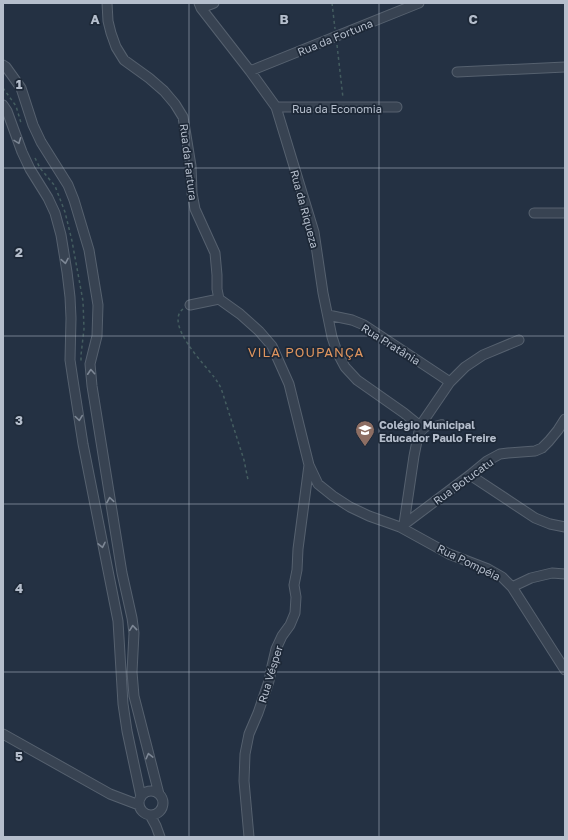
<svg xmlns="http://www.w3.org/2000/svg" width="568" height="840" font-family="'Golos Text',sans-serif">
	<style>
		.lines { fill: none; stroke-linecap: round; stroke-linejoin: round }
		.lane-casing { stroke: #56616f; stroke-width: 6 }
		.street-casing { stroke: #56616f; stroke-width: 11 }
		.path { stroke: #445d60; stroke-width: 1.5; stroke-dasharray: 3 3; stroke-linecap: butt }
		.lane { stroke: #384352; stroke-width: 4.5 }
		.street { stroke: #384352; stroke-width: 9 }
		.oneway { stroke: #7d8795 }
		.grid { fill: none; stroke: #b5becc; stroke-width: 1; stroke-opacity: 0.55 }
		.labels { text-anchor: middle; dominant-baseline: central; stroke-width: 3.5; stroke-linejoin: round; paint-order: stroke }
		.street-label { font-size: 11px; fill: #b5becc; stroke: #1d2837 }
		.poi-label { font-size: 11px; font-weight: bold; fill: #b5becc; stroke: #1d2837; text-anchor: start }
		.quarter-label { font-size: 13px; letter-spacing: 1px; fill: #de945e; stroke: #1d2837 }
		.grid-label { font-size: 13px; text-anchor: middle; font-weight: bold; fill: #b5becc; stroke: #1d2837; stroke-width: 3.5; stroke-linejoin: round; paint-order: stroke }
	</style>
	<rect width="100%" height="100%" fill="#243143"/>
	<g class="lines">
		<g class="lane-casing">
			<path id="lane" d="M421,435C426,427 433,424 442,422"/>
		</g>
		<g class="street-casing">
			<path id="street" d="M107,3L108,21L111,33L116,47L124,60L149,78L164,91L175,104L183,117L191,166L192,193L195,209L215,253L217,275V289L219,299L240,314L259,331L272,346L289,384L309,465L318,484L333,496L350,507L369,516L400,527L449,554L488,569L502,577L512,587L565,670
				M199,3L201,8L250,71L276,107L314,232L323,293L332,337L337,352L345,367L357,380L404,413L420,426
				M201,8L214,3
				M3,65L6,67L21,88L33,125L41,142L68,185L74,200L89,250L98,305L97,336L90,364L92,386L122,573L132,618L134,633L132,672L134,696L159,794
				M250,71L419,3
				M457,72L565,67
				M3,105L7,111L22,152L30,169L48,198L55,213L61,235L67,272L70,297L71,318L70,360L73,380L83,444L118,621L123,704L127,731L141,797
				M276,107H397
				M534,213H565
				M190,305L219,299
				M328,315L352,320L364,325L450,382
				M470,475L535,518L550,524L565,527
				M404,524L414,456L420,426L450,382L465,367L483,355L519,340
				M402,526L470,475L487,461L500,454L508,453L535,451L542,448L549,441L558,430L565,419
				M512,587L531,578L552,573L565,574
				M3,734L110,794L139,805
				M139 803a12 12 0 1 1 24 0a12 12 0 1 1-24 0Z
				M150,815L156,826L160,837
				M249,837L244,781L245,754L249,734L258,713L269,681L272,666L276,649L282,636L290,625L295,613L296,597L294,585L297,570L298,549L309,465"/>
		</g>
		<path class="path" d="M332,3L335,29
			M337,45L343,98
			M3,88L16,106L21,123
			M35,158L40,168L55,186L65,212L72,241L83,301L84,329L81,355V362
			M183,309C164,324 205,365 214,377C217,381 219,384 221,388L244,460L248,480"/>
		<use href="#lane" class="lane"/>
		<use href="#street" class="street"/>
	</g>
	<defs><path id="oneway-chevron" d="M-2-3.5L2.5 0L-2 3.5" fill="none" stroke-width="1.6" stroke-linecap="round" stroke-linejoin="round"/></defs>
	<g class="oneway">
		<use href="#oneway-chevron" transform="translate(18 141) rotate(69)"/>
		<use href="#oneway-chevron" transform="translate(65 261) rotate(80)"/>
		<use href="#oneway-chevron" transform="translate(91 372) rotate(-94)"/>
		<use href="#oneway-chevron" transform="translate(79 418) rotate(82)"/>
		<use href="#oneway-chevron" transform="translate(110 500) rotate(-99)"/>
		<use href="#oneway-chevron" transform="translate(102 545) rotate(78)"/>
		<use href="#oneway-chevron" transform="translate(133 628) rotate(-96)"/>
		<use href="#oneway-chevron" transform="translate(149 756) rotate(-104)"/>
	</g>
	<path class="grid" d="M189,3V837M379,3V837M3,168H565M3,336H565M3,504H565M3,672H565"/>
	<defs>
		<g id="school-pin" transform="scale(1)"><path d="M0 17L-7.5 6A9.5 9.5 0 1 1 7.5 6Z" fill="#8d6e63" stroke="#1d2837"/><path d="M0-5L7-2L0 1L-7-2ZM-4 1L0 2.5L4 1V4Q0 6-4 4Z" fill="#fff"/></g>
	</defs>
	<g fill-rule="evenodd">
		<use href="#school-pin" x="365" y="430"/>
	</g>
	<g class="labels">
		<g class="street-label">
			<text transform="translate(335 37) rotate(-22)">Rua da Fortuna</text>
			<text x="337" y="108">Rua da Economia</text>
			<text transform="translate(189 162) rotate(83)">Rua da Fartura</text>
			<text transform="translate(305 209) rotate(75)">Rua da Riqueza</text>
			<text transform="translate(391 344) rotate(32)">Rua Pratânia</text>
			<text transform="translate(463 481) rotate(-36)">Rua Botucatu</text>
			<text transform="translate(469 562) rotate(26)">Rua Pompéia</text>
			<text transform="translate(270 674) rotate(-73)">Rua Vésper</text>
		</g>
		<g class="poi-label">
			<text x="379" y="424">Colégio Municipal<tspan x="379" dy="13">Educador Paulo Freire</tspan></text>
		</g>
		<g class="quarter-label">
			<text x="306" y="352">VILA POUPANÇA</text>
		</g>
	</g>
	<g class="grid-label">
		<text x="95" y="24">A</text>
		<text x="284" y="24">B</text>
		<text x="473" y="24">C</text>
		<text x="19" y="89">1</text>
		<text x="19" y="257">2</text>
		<text x="19" y="425">3</text>
		<text x="19" y="593">4</text>
		<text x="19" y="761">5</text>
	</g>
	<rect width="568" height="840" fill="none" stroke="#b5becc" stroke-width="8"/>
</svg>
